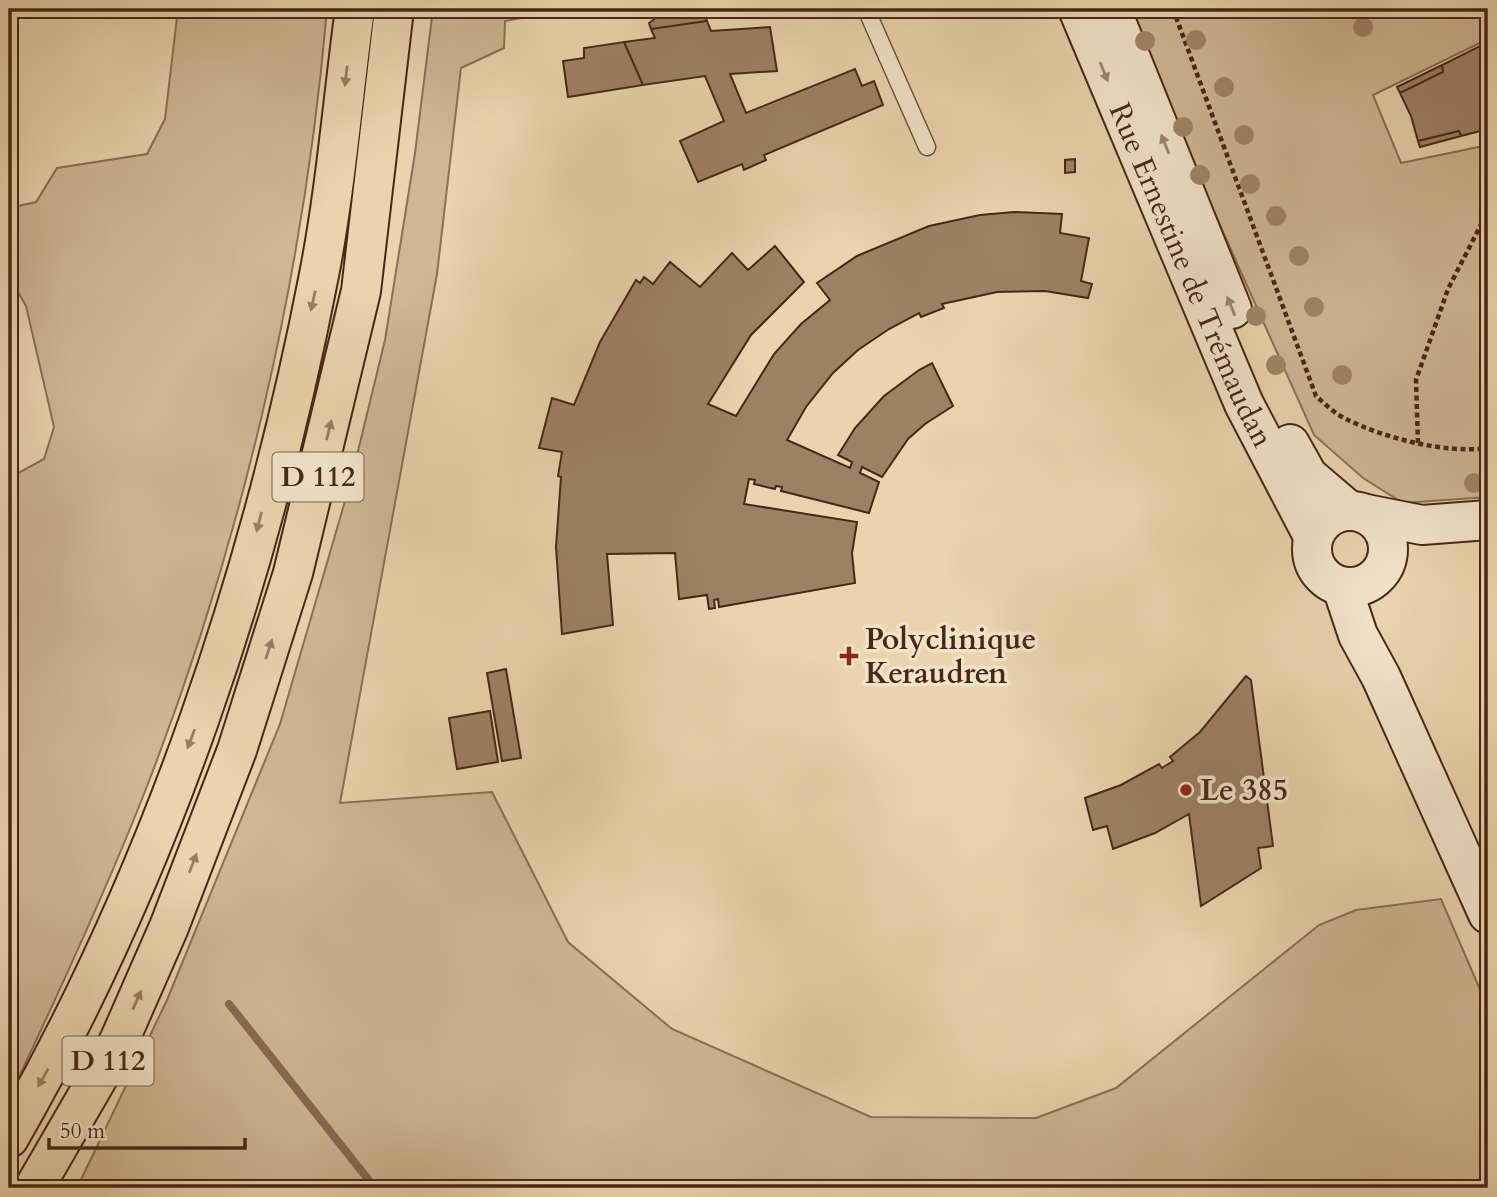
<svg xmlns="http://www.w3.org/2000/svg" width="1497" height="1197" font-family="Cardo,serif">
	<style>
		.green { fill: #ceb794; stroke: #8c6f56; stroke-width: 2 }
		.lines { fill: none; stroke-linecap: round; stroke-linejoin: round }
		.stream { stroke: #896b52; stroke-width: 8 }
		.building { fill: #9c8165; stroke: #492717; stroke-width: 2 }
		.lane-casing { stroke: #71523c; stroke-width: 19 }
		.secondary-casing { stroke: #492717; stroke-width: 42 }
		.highway-casing { stroke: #492717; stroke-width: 42 }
		.path { stroke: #492717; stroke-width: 4.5; stroke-dasharray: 5 3.5; stroke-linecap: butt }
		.lane { stroke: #f1e3ca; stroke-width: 16 }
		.secondary { stroke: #f1e3ca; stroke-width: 38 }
		.highway { stroke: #e9d4ad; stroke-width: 38 }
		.tree { fill: #a08568 }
		.oneway { fill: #9d8570 }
		.oneway2 { fill: #997e62 }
		.poi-dot { fill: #8f2418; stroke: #f1e3ca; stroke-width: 2.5 }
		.labels { text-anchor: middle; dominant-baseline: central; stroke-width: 7; stroke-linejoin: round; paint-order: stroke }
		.shield { fill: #f1e3ca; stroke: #7b5f4d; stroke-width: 2 }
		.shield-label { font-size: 28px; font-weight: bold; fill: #492717 }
		.street-label { font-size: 30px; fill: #492717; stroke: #f1e3ca }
		.poi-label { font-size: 30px; font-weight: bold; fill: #492717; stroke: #f1e3ca; text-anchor: start }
	</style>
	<rect width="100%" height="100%" fill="#e9d4ad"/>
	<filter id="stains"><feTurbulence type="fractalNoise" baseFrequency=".00286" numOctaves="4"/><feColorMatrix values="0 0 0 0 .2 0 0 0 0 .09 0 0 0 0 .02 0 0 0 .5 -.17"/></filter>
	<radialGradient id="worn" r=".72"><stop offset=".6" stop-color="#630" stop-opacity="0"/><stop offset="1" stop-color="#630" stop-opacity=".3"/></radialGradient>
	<path class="green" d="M178,9H327C304,277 241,548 142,799C102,900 56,999 9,1098V727L17,725L9,659V478L44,459L54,427L26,306L9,276V208L36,202L57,168L147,154L165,119Z
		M433,9H539V15L505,21L504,48L461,68L437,274L340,803L492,792L568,942L672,1029L871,1117L1036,1118L1116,1088L1319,925L1356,910L1441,899L1488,1008V1188H77L167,1000L280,724L350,484L385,340L415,153Z
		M1128,9H1488V39L1373,95L1401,163L1488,145V497L1403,503L1363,478L1314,435L1167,107Z"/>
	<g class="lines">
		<path class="stream" d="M229,1004L375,1188"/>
	</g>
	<path class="building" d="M9,9H15L9,48Z
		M668,9H701L707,21L651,29L649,23Z
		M707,21L711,31L770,27L777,71L730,74L746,113L855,69L862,86L874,81L883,105L764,155L766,160L744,170L742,164L698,182L680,141L724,121L705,76L643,85L624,42L655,38L651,29Z
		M624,42L643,85L568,97L563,61L584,58V48Z
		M1488,42V78L1484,80L1488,96V129L1461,136L1459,131L1418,141L1411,116L1400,93L1443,72L1442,65Z
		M1442,65L1443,72L1400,93L1397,87Z
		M1459,131L1461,136L1420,147L1418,141Z
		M1075,159V172L1065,173V160Z
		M1014,212L1062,214L1060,233L1089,238L1081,281L1092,284L1088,298L1045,291L997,292L942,304L944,308L921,317L919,313L889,329L858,350L833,373L806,407L787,440L850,468L852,462L838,455L855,428L884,396L919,370L932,363L953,406L925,424L908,439L882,477L862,467L860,473L879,482L869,513L781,491L782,487L776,486L775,489L754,484L755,480L749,479L744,504L857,522L852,553L855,583L719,607L718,599L714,600L715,608L709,609L707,595L679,599L675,553L607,554L613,625L562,634L556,547L561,477L558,476L562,452L539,448L552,398L574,405L600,342L636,280L640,283L644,277L653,284L670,262L700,287L732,253L748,270L775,246L804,282L751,335L708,404L736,416L774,354L801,324L830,300L817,283L857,256L929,226L980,215Z
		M506,669L521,758L502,761L487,673Z
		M1246,676L1251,680L1273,846L1258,848L1261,868L1201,906L1189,814L1155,833L1113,849L1107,826L1093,830L1085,798L1121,785L1159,764L1162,768L1173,761L1170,757L1200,732Z
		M490,711L498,762L457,769L449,718Z"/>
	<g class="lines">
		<g class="lane-casing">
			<path id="lane" d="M866,9L927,147"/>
		</g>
		<g class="secondary-casing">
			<g id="secondary">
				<path id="s1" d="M1078,9L1244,404L1313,536"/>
				<path d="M1111,9L1232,309"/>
				<path d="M1290,444L1308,476L1348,510"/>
				<circle cx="1350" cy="549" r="38"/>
				<path d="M1366,514L1422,525L1488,520"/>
				<path d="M1342,587L1358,635L1381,677L1488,914"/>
			</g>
		</g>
		<g class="highway-casing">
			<path id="highway" d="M9,1138C161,874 261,574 319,275C336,188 343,97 355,9
				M34,1188L119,1041L169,927L237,750L293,573L361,291L394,9"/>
		</g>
		<path class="path" d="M1173,9L1316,396C1325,404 1335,414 1346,419C1384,438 1446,454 1488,448
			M1418,443L1416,380L1448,289L1488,211"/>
		<use href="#lane" class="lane"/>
		<use href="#secondary" class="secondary"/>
		<use href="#highway" class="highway"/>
	</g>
	<g class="tree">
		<circle cx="1363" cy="27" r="10"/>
		<circle cx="1196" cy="40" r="10"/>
		<circle cx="1145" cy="41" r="10"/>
		<circle cx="1224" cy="87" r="10"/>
		<circle cx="1183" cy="127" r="10"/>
		<circle cx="1244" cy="135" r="10"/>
		<circle cx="1200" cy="175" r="10"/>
		<circle cx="1250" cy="184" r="10"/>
		<circle cx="1276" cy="216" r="10"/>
		<circle cx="1299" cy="256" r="10"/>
		<circle cx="1314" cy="307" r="10"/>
		<circle cx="1256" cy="316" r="10"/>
		<circle cx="1276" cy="365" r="10"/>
		<circle cx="1342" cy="375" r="10"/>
		<circle cx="1474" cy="483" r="10"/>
	</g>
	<defs><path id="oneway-solid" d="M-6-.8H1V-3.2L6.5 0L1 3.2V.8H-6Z" transform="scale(1.75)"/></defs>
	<g class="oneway">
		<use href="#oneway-solid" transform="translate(1104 72) rotate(68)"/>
		<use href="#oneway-solid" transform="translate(1165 144) rotate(-112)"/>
		<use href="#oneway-solid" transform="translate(1231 306) rotate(-112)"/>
	</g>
	<g class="oneway2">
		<use href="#oneway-solid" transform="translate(346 76) rotate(97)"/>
		<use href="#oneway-solid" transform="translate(313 301) rotate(103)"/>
		<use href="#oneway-solid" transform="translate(329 430) rotate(-76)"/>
		<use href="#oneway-solid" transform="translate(259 522) rotate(104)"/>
		<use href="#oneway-solid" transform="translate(269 649) rotate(-72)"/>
		<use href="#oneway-solid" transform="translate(191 739) rotate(111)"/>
		<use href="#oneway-solid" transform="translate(193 863) rotate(-69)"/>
		<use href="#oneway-solid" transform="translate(137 1000) rotate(-66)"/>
		<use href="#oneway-solid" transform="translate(43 1078) rotate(120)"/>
	</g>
	<g class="poi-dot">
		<path d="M845.5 645.5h7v7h7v7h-7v7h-7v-7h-7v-7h7z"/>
		<circle cx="1186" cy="790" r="7"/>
	</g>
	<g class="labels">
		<g class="shield">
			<rect x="272.5" y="452.5" width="91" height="49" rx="5"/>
			<rect x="62.5" y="1036.5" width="91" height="49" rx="5"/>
		</g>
		<g class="shield-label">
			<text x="318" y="477">D 112</text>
			<text x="108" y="1061">D 112</text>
		</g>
		<g class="street-label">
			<text stroke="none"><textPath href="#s1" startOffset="289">Rue Ernestine de Trémaudan</textPath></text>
		</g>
		<g class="poi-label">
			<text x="865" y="639">Polyclinique<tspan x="865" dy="34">Keraudren</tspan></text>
			<text x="1200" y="790">Le 385</text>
		</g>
	</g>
	<rect width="1497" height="1197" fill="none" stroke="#e9d4ad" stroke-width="35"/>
	<rect x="10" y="10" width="1476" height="1176" fill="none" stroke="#492717" stroke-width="3.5"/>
	<rect x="18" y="18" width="1462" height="1162" fill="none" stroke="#492717" stroke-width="2"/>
	<path d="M49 1138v10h196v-10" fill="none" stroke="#492717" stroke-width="3.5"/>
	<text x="60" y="1138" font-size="21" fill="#492717" stroke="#f1e3ca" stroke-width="5" paint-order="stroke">50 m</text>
	<rect width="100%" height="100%" filter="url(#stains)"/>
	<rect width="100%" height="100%" fill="url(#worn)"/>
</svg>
